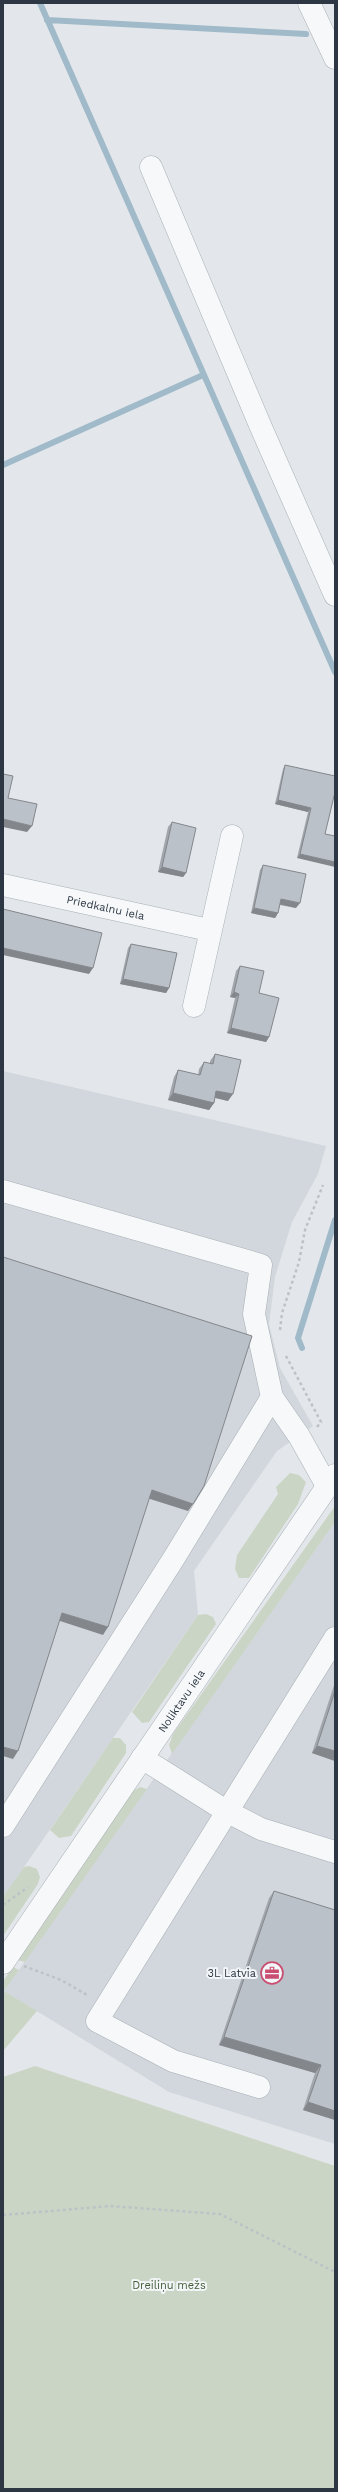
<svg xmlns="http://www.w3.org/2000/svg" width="338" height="2492" font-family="'Work Sans',sans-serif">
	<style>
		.built { fill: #d2d7dd }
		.green { fill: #cbd5c5 }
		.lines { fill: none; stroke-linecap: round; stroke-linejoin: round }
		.stream { stroke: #a0bac9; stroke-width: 6 }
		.minor-casing { stroke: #a8afb5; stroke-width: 23 }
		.path { stroke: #bdc2c6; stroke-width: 2.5; stroke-dasharray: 3 3; stroke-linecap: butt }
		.minor { stroke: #f6f8f9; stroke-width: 22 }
		.wall { fill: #a1a6ac }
		.shaded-wall { fill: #83878c }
		.building { fill: #bbc1c8; stroke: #83878c }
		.labels { text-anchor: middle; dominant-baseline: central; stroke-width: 4; stroke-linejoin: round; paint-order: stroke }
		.street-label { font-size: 11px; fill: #2c3743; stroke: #f3f6f8 }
		.poi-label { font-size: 11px; fill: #2c3743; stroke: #f3f6f8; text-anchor: end }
		.park-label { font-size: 11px; fill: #455e39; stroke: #f3f6f8 }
	</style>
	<rect width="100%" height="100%" fill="#e3e7eb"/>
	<path class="built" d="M3,1071L326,1146L318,1174L292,1222L275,1277L269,1324L280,1368L313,1426L277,1451L194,1571L198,1615L4,1896Z
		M335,1522V2144L169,2092L4,1991Z"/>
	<path class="green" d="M290,1473L299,1475L306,1482L298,1504L249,1578H239L235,1569L237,1555L278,1494L276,1487Z
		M335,1506V1522L172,1754L169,1745L173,1734Z
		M206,1614L213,1617L216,1624L149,1722L142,1723L132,1712L198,1615Z
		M113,1738H120L126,1745V1753L71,1836L59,1838L50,1830Z
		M140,1787L147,1789L25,1962L17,1960L131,1792Z
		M29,1866L37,1869L40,1877L38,1884L3,1936V1897L24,1867Z
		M13,1967L19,1970L4,1991L37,2011L3,2051V1981Z
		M35,2066L335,2166V2489H3V2077Z"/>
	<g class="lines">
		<path class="stream" d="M40,3L335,672
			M47,20L306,34
			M3,465L203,375
			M302,1348L298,1338L335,1220"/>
		<g class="minor-casing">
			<g id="minor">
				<path d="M309,3L335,58"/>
				<path d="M151,167L260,425L335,595"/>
				<path id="s1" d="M3,885L209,930"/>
				<path d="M194,1006L232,836"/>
				<path d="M3,1191L261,1265L254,1314L272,1397L299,1436L327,1486"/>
				<path d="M142,1758L226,1811L261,1829L335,1852"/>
				<path d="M3,1826L174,1558L272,1397"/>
				<path id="s2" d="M3,1963L335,1475"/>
				<path d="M259,2087L173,2061L97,2021L335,1638"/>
			</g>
		</g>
		<path class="path" d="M280,1330L282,1313L299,1262L305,1230L323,1185
			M286,1356L321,1422L317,1427
			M3,1905L28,1887
			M24,1966L61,1980L89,1996
			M3,2215L110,2206L220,2214L335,2272"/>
		<use href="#minor" class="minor"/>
	</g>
	<path class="wall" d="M285,765L325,834L297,858L308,812L275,804L283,769Z
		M172,822L186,873L183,877L158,872L168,827Z
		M263,865L296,908L280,905L278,913L275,918L251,913L260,870Z
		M131,944L169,988L166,993L120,984L128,948Z
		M240,966L259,993L269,1037L266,1042L227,1033L235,998L230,997L236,971Z
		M215,1054L228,1101L215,1098L214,1103L209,1110L168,1100L174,1077L178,1070L198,1075L199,1069L204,1062L210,1064V1061Z
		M335,1682V1761L312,1753Z
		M274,1891L335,1910V2120L303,2110L315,2073L219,2045L269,1898Z"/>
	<path class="shaded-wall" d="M278,800L311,808L308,812L275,804Z
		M3,819L32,826L27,832L3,827Z
		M300,854L335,862V867L297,858Z
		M162,867L186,873L183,877L158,872Z
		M281,899L300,903L296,908L278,904Z
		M254,908L278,913L275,918L251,913Z
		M3,948L93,968L89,974L3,955Z
		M123,979L169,988L166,993L120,984Z
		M234,992L239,994L235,998L230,997Z
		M231,1028L269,1037L266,1042L227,1033Z
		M216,1091L233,1094L228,1101L212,1097Z
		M173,1093L214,1103L209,1110L168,1100Z
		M152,1490L193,1504L188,1511L147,1498Z
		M62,1613L108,1627L103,1635L57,1620Z
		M317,1746L335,1751V1761L312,1753Z
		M3,1747L18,1751L13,1759L3,1756Z
		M224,2037L321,2065L315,2073L219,2045Z
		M308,2102L335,2111V2120L303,2110Z"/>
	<path class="building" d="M285,765L335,776V792L325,834L335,836V862L300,854L311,808L278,800Z
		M3,774L13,776L8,798L37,804L32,826L3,819Z
		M172,822L196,828L186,873L162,867Z
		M263,865L306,874L300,903L281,899L278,913L254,908Z
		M3,909L102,933L93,968L3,948Z
		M131,944L177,953L169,988L123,979Z
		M240,966L264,971L259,993L279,998L269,1037L231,1028L239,994L234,992Z
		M215,1054L241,1060L233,1094L216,1091L214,1103L173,1093L178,1070L200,1075L204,1062L213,1064Z
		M3,1257L252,1336L204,1486L193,1504L152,1490L108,1627L62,1613L18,1751L3,1747Z
		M335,1691V1751L317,1746Z
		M274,1891L335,1910V2111L308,2102L321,2065L224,2037Z"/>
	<defs>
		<g id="office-ring" transform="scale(1.15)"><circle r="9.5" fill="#f3f6f8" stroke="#ca4e71" stroke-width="1.5"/><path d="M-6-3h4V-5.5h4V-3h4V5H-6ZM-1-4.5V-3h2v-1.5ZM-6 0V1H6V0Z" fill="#ca4e71"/></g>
	</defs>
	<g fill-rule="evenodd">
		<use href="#office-ring" x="272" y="1973"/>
	</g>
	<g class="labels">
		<g class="street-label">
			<text stroke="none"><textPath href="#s1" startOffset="105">Priedkalnu iela</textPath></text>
			<text stroke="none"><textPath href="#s2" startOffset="317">Noliktavu iela</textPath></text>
		</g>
		<g class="poi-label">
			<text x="256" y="1973">3L Latvia</text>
		</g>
		<g class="park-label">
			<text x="169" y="2285">Dreiliņu mežs</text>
		</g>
	</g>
	<rect width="338" height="2492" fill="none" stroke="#2c3743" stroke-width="8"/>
</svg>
